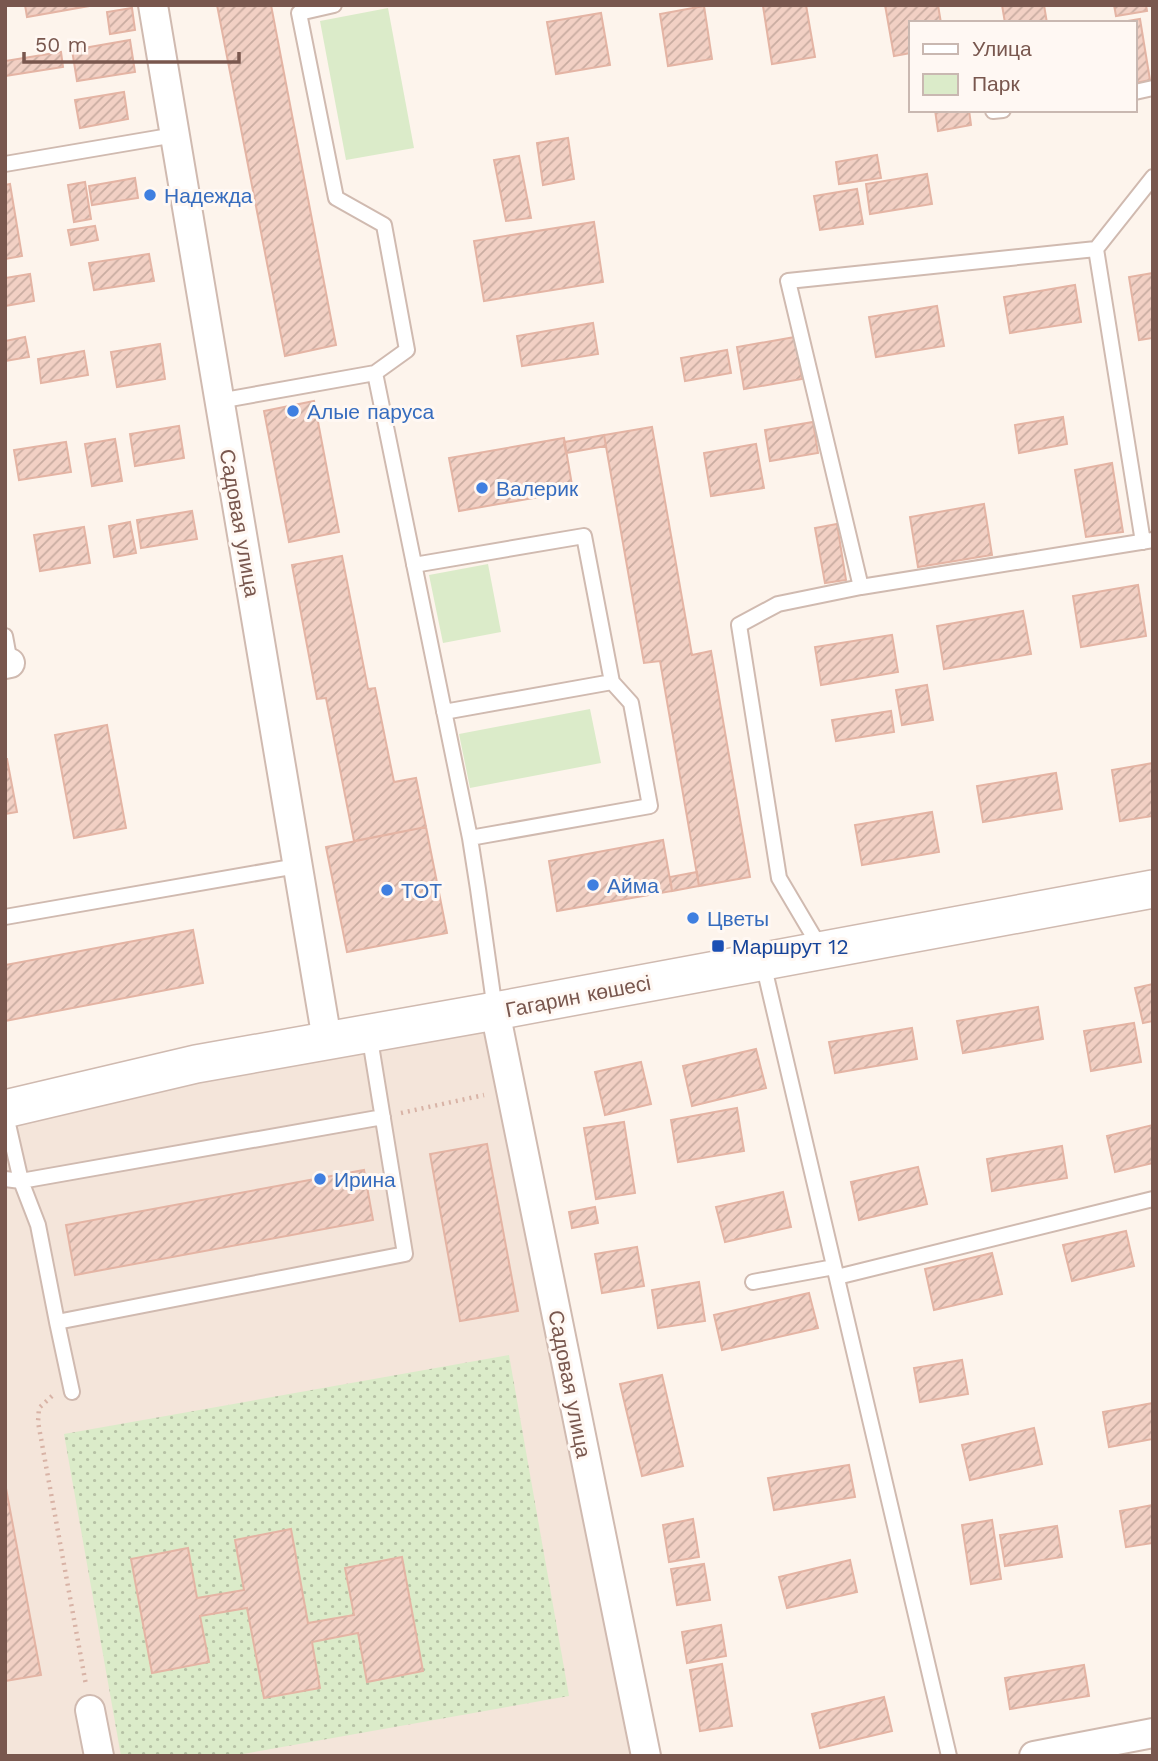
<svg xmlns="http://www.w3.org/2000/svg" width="1158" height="1761" font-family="'Work Sans',sans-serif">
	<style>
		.residential { fill: #f4e5da }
		.grass { fill: url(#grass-dots) }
		.park { fill: #dbebc9 }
		.building { fill: url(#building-hatch); stroke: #e4b4a4; stroke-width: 2 }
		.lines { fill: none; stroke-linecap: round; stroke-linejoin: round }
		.service-casing { stroke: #d0bab0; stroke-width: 18 }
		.minor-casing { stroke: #d0bab0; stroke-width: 32 }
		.tertiary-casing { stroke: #d0bab0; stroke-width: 40 }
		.path { stroke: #d8b3a6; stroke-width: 4.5; stroke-dasharray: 2 5; stroke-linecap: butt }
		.service { stroke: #fff; stroke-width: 14 }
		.minor { stroke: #fff; stroke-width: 28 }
		.tertiary { stroke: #fff; stroke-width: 37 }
		.shop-dot { fill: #3f7fe0; stroke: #fff8f3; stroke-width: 2.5 }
		.transit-dot { fill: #1a4fb4; stroke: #fff8f3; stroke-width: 2.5 }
		.labels { text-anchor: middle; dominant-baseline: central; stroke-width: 6; stroke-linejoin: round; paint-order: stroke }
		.shop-label { font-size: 21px; fill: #366cbe; stroke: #fff8f3; text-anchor: start }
		.street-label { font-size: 21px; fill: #79574e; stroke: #fff8f3 }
		.transit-label { font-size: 21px; fill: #164399; stroke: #fff8f3; text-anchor: start }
	</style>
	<defs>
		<pattern id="grass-dots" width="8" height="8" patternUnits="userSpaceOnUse" patternTransform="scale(1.75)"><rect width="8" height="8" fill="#dbebc9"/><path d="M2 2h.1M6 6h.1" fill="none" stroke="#b6c1a5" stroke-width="1.8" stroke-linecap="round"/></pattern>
		<pattern id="building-hatch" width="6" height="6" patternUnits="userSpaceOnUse" patternTransform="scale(1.75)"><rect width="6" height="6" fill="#f2d0c4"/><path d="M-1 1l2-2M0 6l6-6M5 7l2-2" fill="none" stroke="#c9aca1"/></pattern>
	</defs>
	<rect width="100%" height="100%" fill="#fdf4ec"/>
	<path class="residential" d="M495,1011L641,1756H5V1098Z"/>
	<path class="grass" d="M509,1355L569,1696L232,1756H121L64,1434Z"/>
	<path class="park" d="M388,8L414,148L346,160L320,21Z
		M488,564L501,632L443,643L429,575Z
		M590,709L601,763L470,788L459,734Z"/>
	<path class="building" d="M25,5H95L27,17Z
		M217,5H271L336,345L285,356Z
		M770,5H806L815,57L772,64L763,6Z
		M885,5H938L941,23H911V53L894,56Z
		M1002,5H1044L1047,23H1005Z
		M1114,5H1146L1147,11L1116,16Z
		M704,6L712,59L668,66L660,14Z
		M132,8L135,30L110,34L107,12Z
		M601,13L610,65L556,74L547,22Z
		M1140,19L1150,80L1135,83V23H1116Z
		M130,40L135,72L77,81L72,50Z
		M61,52L63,67L5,76V61Z
		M124,92L128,119L80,128L75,100Z
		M935,110H969L971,125L938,131Z
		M568,138L574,179L543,185L537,143Z
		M877,155L881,178L839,184L836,162Z
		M519,156L531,218L506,221L494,160Z
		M927,174L932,204L870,214L866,184Z
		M135,178L138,198L92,205L89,186Z
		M85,182L91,219L74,222L68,185Z
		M10,184L22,256L5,259V185Z
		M857,189L863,224L820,230L814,196Z
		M594,222L603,282L484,301L474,241Z
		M95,226L98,240L71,245L68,230Z
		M149,254L154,281L94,290L89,263Z
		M1153,273V338L1139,340L1129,277Z
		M30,274L34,301L5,306V278Z
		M1075,285L1081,322L1010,333L1004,297Z
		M937,306L944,346L876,357L869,317Z
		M593,323L598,354L522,366L517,336Z
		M25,337L29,357L5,361V341Z
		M795,337L802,379L744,389L737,347Z
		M160,344L165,379L117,387L111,352Z
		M727,350L731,373L685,381L681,358Z
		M84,351L88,375L41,383L38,359Z
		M314,401L339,532L289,542L264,411Z
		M1063,417L1067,444L1019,453L1015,425Z
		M813,422L818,453L770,461L765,430Z
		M179,426L184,458L135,466L130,434Z
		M652,427L692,655L711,651L750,877L699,886L660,661L644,663L604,435Z
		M604,435L606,446L566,453L564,442Z
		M564,438L573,491L459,511L449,458Z
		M115,439L122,481L92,486L85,444Z
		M66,442L71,472L19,480L14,450Z
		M756,444L764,488L711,496L704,453Z
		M1112,463L1123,532L1086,537L1075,470Z
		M984,504L992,555L918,567L910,517Z
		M192,511L197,539L141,548L137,520Z
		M130,522L136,553L114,557L109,526Z
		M837,524L846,580L825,583L815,528Z
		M84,527L90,563L40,571L34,535Z
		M342,556L368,689L375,688L394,782L416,778L426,827L354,841L326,698L317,699L292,565Z
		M1138,585L1146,636L1081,647L1073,596Z
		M1023,611L1031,654L944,669L937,626Z
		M892,635L898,672L821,685L815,647Z
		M927,685L933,720L902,725L896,690Z
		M891,711L894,732L836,741L832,720Z
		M107,725L126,828L74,838L55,735Z
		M5,759H7L17,812L5,814Z
		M1153,763V816L1120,821L1112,770Z
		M1056,773L1062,809L983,822L977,786Z
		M932,812L939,852L862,865L855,825Z
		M426,827L447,933L347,952L326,847Z
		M663,840L672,891L557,911L549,861Z
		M697,872L699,886L672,891L670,877Z
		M193,930L203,983L5,1021V965Z
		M1153,984V1021L1143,1023L1135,988Z
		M1038,1007L1043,1039L963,1053L957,1021Z
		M1134,1023L1141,1062L1091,1071L1084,1031Z
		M912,1028L917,1059L835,1073L829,1042Z
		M756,1049L766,1088L692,1106L683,1066Z
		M641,1062L651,1104L605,1115L595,1072Z
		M737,1108L744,1151L678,1162L671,1120Z
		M624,1122L635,1193L596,1199L584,1128Z
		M1153,1125V1163L1115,1172L1107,1136Z
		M487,1144L518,1311L460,1321L430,1154Z
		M1062,1146L1067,1178L992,1191L987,1159Z
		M918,1167L927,1204L859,1220L851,1182Z
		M364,1170L373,1220L75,1275L66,1225Z
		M783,1192L791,1227L725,1242L716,1207Z
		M595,1207L598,1223L572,1228L569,1212Z
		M1126,1231L1134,1266L1072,1281L1063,1245Z
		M637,1247L644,1286L602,1293L595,1254Z
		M992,1253L1002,1294L934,1310L925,1269Z
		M699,1282L705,1321L658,1328L652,1290Z
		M809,1293L818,1328L722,1350L714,1315Z
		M962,1360L968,1394L920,1402L914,1368Z
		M662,1375L683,1466L642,1476L620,1384Z
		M1153,1403V1439L1109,1447L1103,1412Z
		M1034,1428L1042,1464L970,1480L962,1445Z
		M849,1465L855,1497L774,1510L768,1478Z
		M5,1483L41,1675L5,1681Z
		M1153,1505V1543L1126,1547L1120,1511Z
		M693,1519L699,1557L669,1562L663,1525Z
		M992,1520L1001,1579L971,1584L962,1525Z
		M1057,1526L1062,1557L1005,1566L1000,1535Z
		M291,1529L308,1623L354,1615L345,1568L402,1557L423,1671L367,1682L358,1633L312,1642L320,1688L264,1698L247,1608L200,1616L209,1662L152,1673L131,1559L188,1548L197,1598L244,1590L235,1540Z
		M850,1560L857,1592L787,1608L779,1577Z
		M704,1564L710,1600L677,1605L671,1569Z
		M721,1625L726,1656L687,1663L682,1632Z
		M722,1664L732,1726L700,1731L690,1670Z
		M1084,1665L1089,1696L1010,1709L1005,1678Z
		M884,1697L892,1731L820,1748L812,1714Z"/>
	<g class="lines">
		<g class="service-casing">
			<path id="service" d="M334,5L299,13L336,198L384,225L407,350L375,373L470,838L478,889L495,1010
				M1135,92L1153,88
				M993,111L1003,110
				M5,164L175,135
				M219,401L375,373
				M1143,542L1096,249L1153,177
				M414,565L584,536L612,682L631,703L650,806L470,838
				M861,587L788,281L1096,249
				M5,636L10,663
				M444,712L612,682
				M5,917L297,866
				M821,949L779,878L739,625L778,604L861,587L1153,540
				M763,963L949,1756
				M5,1111L21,1181L38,1225L57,1322L405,1254L369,1033
				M5,1179L21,1181L383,1117
				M837,1277L1153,1199
				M753,1282L834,1267
				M57,1322L72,1392"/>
		</g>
		<g class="minor-casing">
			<path id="minor" d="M153,5L327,1040
				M5,664L10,663
				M495,1011L646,1756
				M90,1710L99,1756
				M1034,1756L1153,1733"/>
		</g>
		<g class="tertiary-casing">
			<path id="tertiary" d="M5,1109L196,1064L495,1011L1153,889"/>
		</g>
		<path class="path" d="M401,1113L484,1095
			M52,1396L39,1408L38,1422L86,1685"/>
		<use href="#service" class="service"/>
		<use href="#minor" class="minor"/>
		<use href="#tertiary" class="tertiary"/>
	</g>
	<g class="shop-dot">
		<circle cx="150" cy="195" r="7"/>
		<circle cx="293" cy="411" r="7"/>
		<circle cx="482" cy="488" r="7"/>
		<circle cx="593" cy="885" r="7"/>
		<circle cx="387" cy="890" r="7"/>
		<circle cx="693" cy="918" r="7"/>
		<circle cx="320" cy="1179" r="7"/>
	</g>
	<rect class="transit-dot" x="711" y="939" width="14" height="14" rx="3.5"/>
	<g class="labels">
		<g class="shop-label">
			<text x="164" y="195">Надежда</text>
			<text x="307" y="411">Алые паруса</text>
			<text x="496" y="488">Валерик</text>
			<text x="607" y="885">Айма</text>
			<text x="401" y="890">ТОТ</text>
			<text x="707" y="918">Цветы</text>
			<text x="334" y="1179">Ирина</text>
		</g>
		<g class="street-label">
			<text transform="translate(240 523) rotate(80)">Садовая улица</text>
			<text transform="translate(578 996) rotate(-11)">Гагарин көшесі</text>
			<text transform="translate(570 1384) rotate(79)">Садовая улица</text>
		</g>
		<g class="transit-label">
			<text x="732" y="946">Маршрут 12</text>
		</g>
	</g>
	<rect width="1158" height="1761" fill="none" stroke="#79574e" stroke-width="14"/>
	<rect x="909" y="21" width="228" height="91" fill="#fff8f3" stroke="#c9b8b1" stroke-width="2"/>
	<rect x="923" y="44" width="35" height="10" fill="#ffffff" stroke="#c9b8b1" stroke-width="2"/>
	<text x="972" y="56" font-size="21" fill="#79574e">Улица</text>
	<rect x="923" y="74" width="35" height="21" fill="#dbebc9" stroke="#c9b8b1" stroke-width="2"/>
	<text x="972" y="91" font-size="21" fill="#79574e">Парк</text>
	<path d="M24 52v10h215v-10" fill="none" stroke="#79574e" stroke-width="3.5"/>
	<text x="35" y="52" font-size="21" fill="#79574e" stroke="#fff8f3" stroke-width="5" paint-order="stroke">50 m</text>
</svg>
